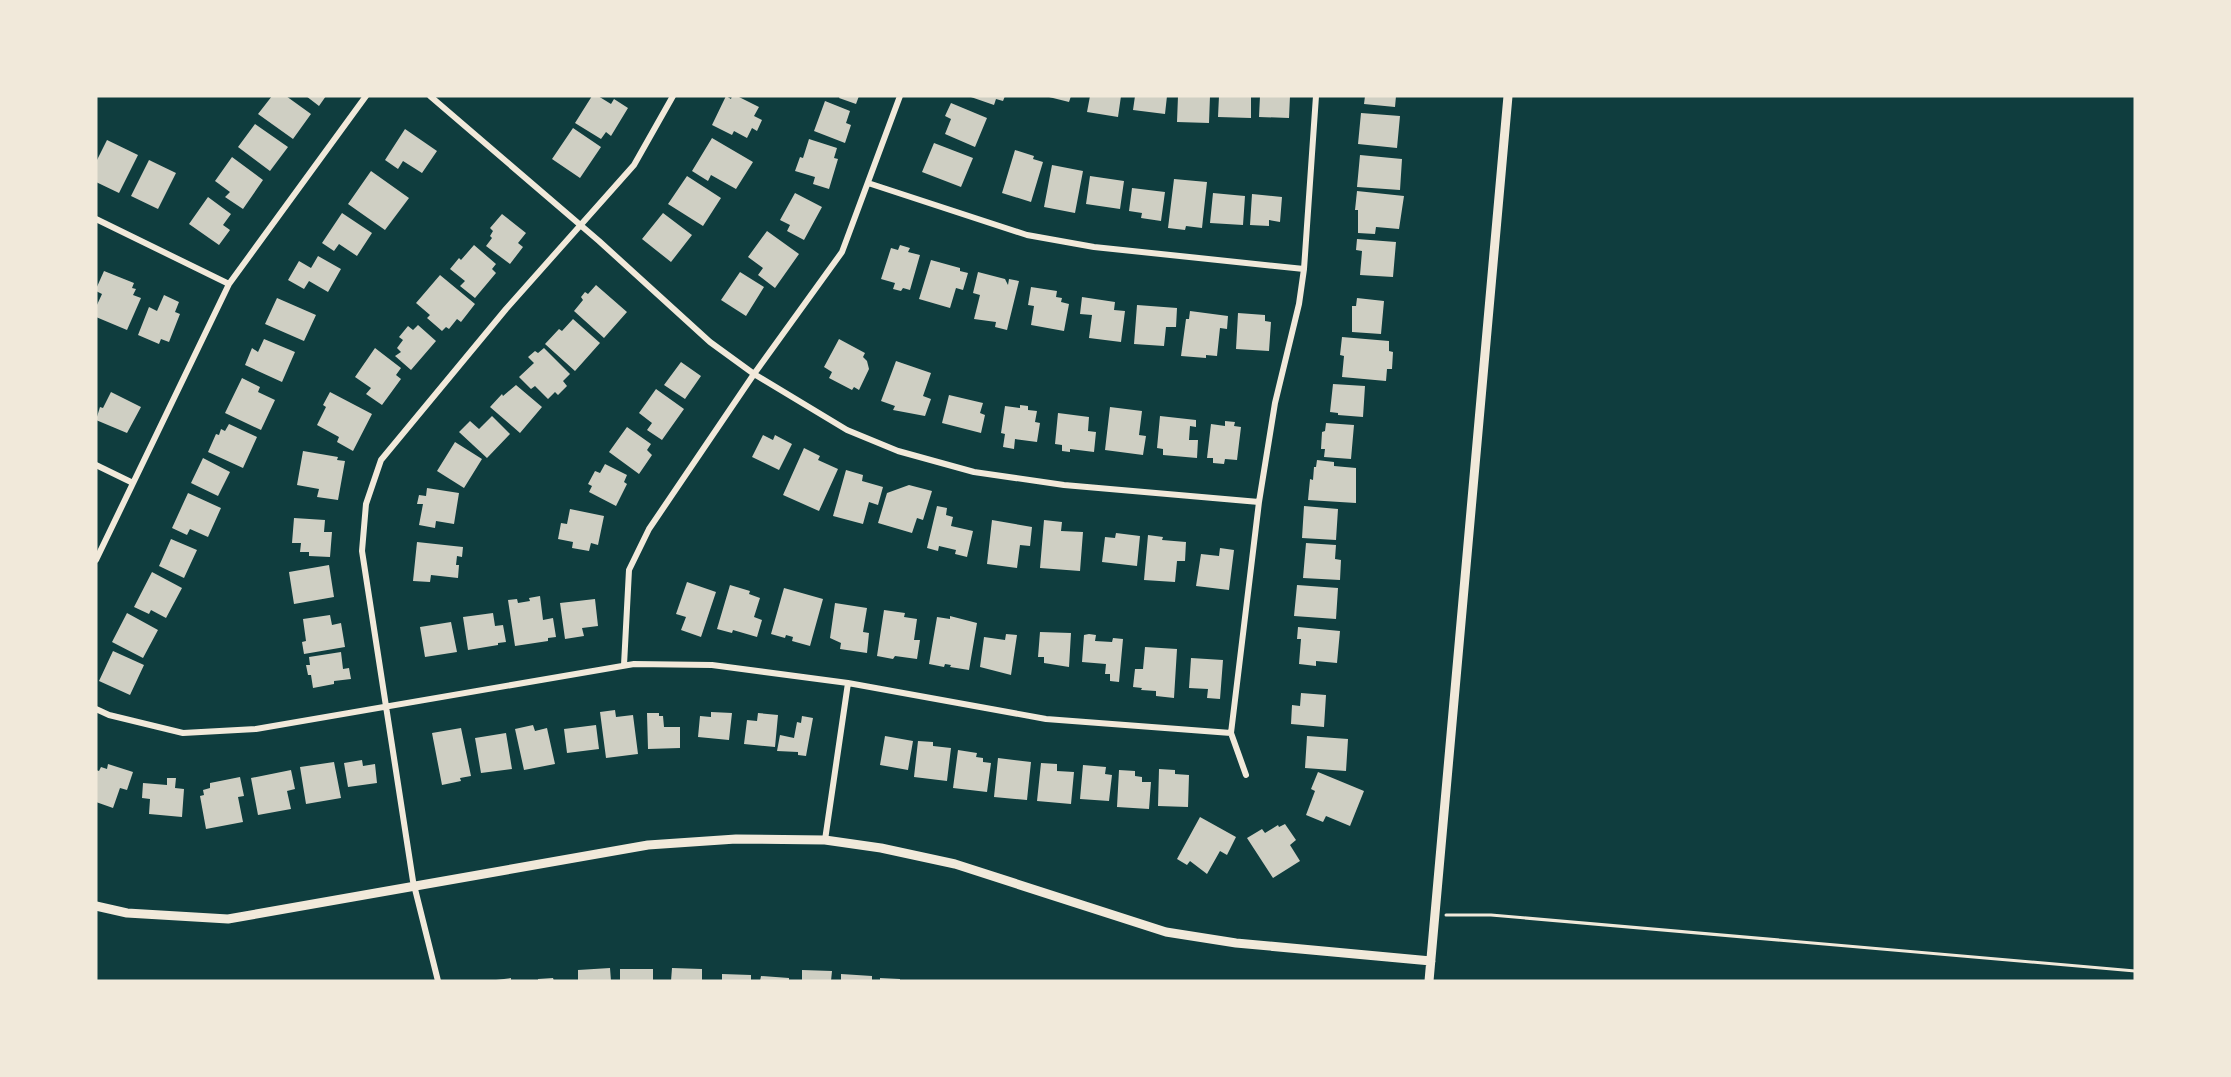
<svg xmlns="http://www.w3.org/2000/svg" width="2231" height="1077" font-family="'Titillium Web',sans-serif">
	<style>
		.building { fill: #cfcfc3 }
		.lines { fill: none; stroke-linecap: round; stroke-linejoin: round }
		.path { stroke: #f1e9da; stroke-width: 3 }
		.minor { stroke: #f1e9da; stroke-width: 6 }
		.tertiary { stroke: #f1e9da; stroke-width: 9 }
	</style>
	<rect width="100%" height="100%" fill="#0f3d3e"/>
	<path class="building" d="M272,96H286L311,114L293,139L258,114Z
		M306,96H326L319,106Z
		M592,96H598L611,104L614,99L628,108L611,136L606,132L601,139L575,123Z
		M726,96L731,99L732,96H737L759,107L754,116L762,120L757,131L752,128L747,138L734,131L732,135L712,125Z
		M840,96H859L856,104L839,98Z
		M968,96H1005L1003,101L996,99L994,105Z
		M1045,96H1071L1069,102Z
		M1090,96H1121L1118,117L1087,112Z
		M1135,96H1167L1165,114L1133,110Z
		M1178,96H1210L1209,123L1177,122Z
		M1219,96H1251V118L1218,117Z
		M1260,96H1290L1289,118L1259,117Z
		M1365,96H1396L1395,107L1364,104Z
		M825,101L850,111L846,123L851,125L845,143L814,131Z
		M951,103L987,118L975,147L945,134L951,119L945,116Z
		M1361,113L1400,116L1397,148L1358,144Z
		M255,124L288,147L270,171L238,147Z
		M573,128L601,147L580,178L552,159Z
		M405,129L437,151L422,173L403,161L398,169L385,160Z
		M712,138L753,162L736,189L711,175L708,181L692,171Z
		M809,139L837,148L834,158L838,159L829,189L813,184L815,177L795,171L800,157L803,158Z
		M107,140L138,155L119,193L96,182V162Z
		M934,143L973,158L961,187L922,172Z
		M1015,150L1034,156L1033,159L1043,162L1031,202L1002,193Z
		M1360,155L1402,159L1400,190L1357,187Z
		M232,157L263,180L243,209L225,197L230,192L215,181Z
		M149,160L176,173L158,209L131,196Z
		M1052,165L1083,171L1075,213L1044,207Z
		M371,171L409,198L385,230L348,204Z
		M687,176L721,198L703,226L668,204Z
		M1090,176L1124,181L1120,209L1086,204Z
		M1174,179L1207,182L1202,228L1186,226L1185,230L1168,228Z
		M1132,188L1165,192L1161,221L1141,218L1142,213L1129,211Z
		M1357,191L1404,196L1399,229L1376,227L1375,234L1358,233V210H1355Z
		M795,193L822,207L804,240L787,231L790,225L780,220Z
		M1213,193L1245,196L1243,225L1210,223Z
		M1252,194L1282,197L1280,222L1269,220V226L1250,225Z
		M208,197L231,214L223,225L230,230L219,245L189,224Z
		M342,213L372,233L357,256L339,244L334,251L322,243Z
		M663,213L692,235L671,262L642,239Z
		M502,214L526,233L518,243L523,247L510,264L486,246L492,238L490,236L493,231L490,228Z
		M767,231L799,254L775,288L758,275L763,268L748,257Z
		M1357,239L1396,242L1393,277L1360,275L1362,251L1356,250Z
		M474,245L496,264L492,269L496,273L475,298L460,286L465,281L450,269L459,258L461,260Z
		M900,245L910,248L908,252L920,255L910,290L903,288L901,291L893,289L895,283L881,279L891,248L898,250Z
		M318,256L341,269L328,292L309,281L304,289L288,280L299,261L311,268Z
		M931,260L960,268V271L968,273L963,290L956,288L950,308L919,299Z
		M104,271L134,283L132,288L136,289L133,295L141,298L127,330L96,317V307L102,294L96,291V289Z
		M740,272L764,287L746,316L721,300Z
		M978,272L1005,279L1008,285L1009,279L1019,281L1007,330L995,327L996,322L974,319L980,295L973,293Z
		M440,275L475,304L461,322L457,319L449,329L446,327L442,331L427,318L430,315L416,303Z
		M596,285L627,312L604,338L574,311L583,300L581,297L585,292L588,294Z
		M1031,287L1057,291L1056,297L1062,298L1061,302L1069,304L1064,331L1031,325L1034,306L1028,305Z
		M164,295L179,302L175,312L180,314L169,342L161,339L159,344L138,335L149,307L157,311Z
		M1082,297L1115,302L1114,310L1125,311L1121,342L1089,338L1092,315L1080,314Z
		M277,298L316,315L304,341L265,324Z
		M1357,298L1384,301L1381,334L1352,332V306H1356Z
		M1137,305L1177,308L1176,327H1166L1164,346L1134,344Z
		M1190,311L1228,316L1227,329L1220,328L1217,356L1206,355V358L1181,356L1186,319H1189Z
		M1238,313L1265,315V321L1271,322L1269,351L1236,349Z
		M573,319L600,343L575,371L545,344L559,329L562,331Z
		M418,325L436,341L411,370L395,356L401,352L397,348L403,340L399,337L408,326L413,330Z
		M1342,337L1389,341V351L1393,352L1392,369H1387L1386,381L1342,377L1344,356L1340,355Z
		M264,339L295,352L282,382L245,365L252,348L258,352Z
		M839,339L865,353L863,357L867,361L869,369L859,390L854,387L852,390L829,378L832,372L824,367Z
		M375,348L401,368L396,375L401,379L382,405L366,394L371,388L355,377Z
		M544,348L570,374L563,381L567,386L558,395L555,392L548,399L535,386L531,389L519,377L534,363L528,357L535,351L538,353Z
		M896,361L931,373L923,396L931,399L925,416L893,410L895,406L881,401Z
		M681,362L701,376L685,399L664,385Z
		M242,378L260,387L258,392L275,400L261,430L225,413Z
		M1333,384L1365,386L1363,417L1338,415V413L1330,412Z
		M516,385L542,407L520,433L490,407L502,394L503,396Z
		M656,389L684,409L662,440L647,430L652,423L639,413Z
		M111,392L141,407L127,433L96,420L100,407L103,408Z
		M330,392L372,414L353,451L337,442L339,437L317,425L326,407L323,405Z
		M949,395L983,403L980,413L985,415L981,433L942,423Z
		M1020,405L1028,406V410L1037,411L1035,422L1040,423L1037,442L1015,439L1014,449L1003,447L1005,434L1001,433L1005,406L1020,408Z
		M1110,407L1142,411L1139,435L1146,436L1143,455L1105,450Z
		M1058,413L1089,417L1088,431L1096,432L1094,452L1070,449V452L1062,451V445L1055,444Z
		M492,416L510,434L487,458L459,432L470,421L479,429Z
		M1160,416L1196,420V427L1190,426L1189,440H1198L1197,458L1163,455V449L1157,448Z
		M1225,421L1235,422L1234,426L1241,427L1237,460L1225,459L1224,464L1213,463V458H1207L1211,424L1225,426Z
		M1326,423L1354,425L1351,459L1324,457L1325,449H1321L1322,432L1325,431Z
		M229,424L257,437L243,468L208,452L216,434L219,435L221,429L225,431Z
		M627,427L651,444L647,450L652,455L639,474L609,452Z
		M763,435L773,440L775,435L792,444L779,470L752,457Z
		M455,442L482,459L464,488L437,471Z
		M804,448L820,456L818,460L838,469L819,511L783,495Z
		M303,451L338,457L337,460L345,461L338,500L317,497L319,489L297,485Z
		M203,458L230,472L218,496L191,483Z
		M1317,460L1334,462V466L1356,468V503L1308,500L1310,479L1313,480L1314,467H1316Z
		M605,464L627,475L624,482L627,484L616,506L589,492L592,486L588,484L595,471L600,473Z
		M846,470L863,475L862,481L883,487L878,505L869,502L863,524L833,516Z
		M909,485L932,491L923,520L917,518L912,533L878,523L887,493Z
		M427,488L459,493L454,524L436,521L435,528L419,525L423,504H417L419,495L426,496Z
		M188,493L221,508L208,537L190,529L187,535L172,528Z
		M937,506L947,508L946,515L953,517L951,526L973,531L967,557L955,554L956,550L939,546L938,551L927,548Z
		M1304,506L1338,509L1336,540L1302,538Z
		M570,509L604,516L598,545L591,543L589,551L572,548L573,542L558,539L561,523L567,524Z
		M294,518L325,520L324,532H332L330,557L309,556V552H300L301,543H292Z
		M992,520L1032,527L1030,546L1020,545L1017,568L987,564Z
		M1044,520L1062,522L1061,531L1083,532L1080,571L1040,568Z
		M1116,533L1140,536L1137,566L1102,562L1105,537L1115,538Z
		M1148,535L1163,537L1162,540L1186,542L1185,561H1177L1175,582L1144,580Z
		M171,539L197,550L184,578L159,566Z
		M417,542L463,547L462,557L457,556L456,565H459L458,578L431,575L430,582L413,581Z
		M1306,543L1336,545L1335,559L1341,560L1340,580L1303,578Z
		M1220,548L1234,550L1229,590L1196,586L1201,554L1219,556Z
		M329,565L334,597L294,604L289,572Z
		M152,572L182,588L166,618L151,610L149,614L134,607Z
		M687,582L716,592L701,637L681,630L686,617L676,614Z
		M730,585L750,591L749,594L760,598L754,617L762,620L757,637L733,630L732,633L717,629Z
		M1297,585L1338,588L1336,619L1294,616Z
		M784,588L823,599L810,646L792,641L793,637L786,635L785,638L771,634Z
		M540,596L543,620L553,618L556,637L548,638V641L515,646L508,600L517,599L518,603L530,601L529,598Z
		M595,599L598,626L582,628L584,636L565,639L560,603Z
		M835,603L867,608L863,632L869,633L867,653L840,649L841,643L830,638Z
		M884,610L905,613L904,617L917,619L914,640H920L917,659L895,656L893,659L877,656Z
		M127,613L158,630L143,658L112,642Z
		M493,613L495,626L503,625L506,642L498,643V645L468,650L463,617Z
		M330,615L332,625L341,623L345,647L304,654L302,642L306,641L303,619Z
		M950,616L977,623L969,670L950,667L951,665L945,664L944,667L929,664L937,617L950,619Z
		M451,622L457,652L425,657L420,627Z
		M1298,627L1340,631L1337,663L1316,661V666L1299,664L1301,639H1297Z
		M1040,632L1071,633L1069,667L1044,663V657H1038Z
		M1006,634L1017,635L1011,675L980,667L984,637L1005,640Z
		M1089,634L1096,635L1095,641L1112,642L1113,638L1123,639L1119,682L1110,681V674H1105L1106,664L1082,662L1084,635Z
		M1145,647L1177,649L1174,698L1156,696V691L1141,690L1142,688L1133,687L1135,669H1143Z
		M113,651L144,665L130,695L99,681Z
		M341,652L343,669L349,668L351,679L334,681V684L313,688L311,675H308L306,665H310L309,657Z
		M1191,658L1223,660L1220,699L1207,698L1208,689L1189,688Z
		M1301,693L1326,695L1324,727L1291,724L1292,705L1300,706Z
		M615,710L616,717L633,715L638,754L606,758L600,712Z
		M711,712L732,713L729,740L698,737L700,716L711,717Z
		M647,713H659V716H663L664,727H680V748L648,749Z
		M758,713L778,715L775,747L744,744L747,720L757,721Z
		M802,716L813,718L806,756L798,755V752L777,751L780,735L794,738L797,722L801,723Z
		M533,725L535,731L547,728L555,764L524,770L515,729Z
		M596,725L599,749L567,753L564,729Z
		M461,728L471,776L460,778L461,781L442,785L432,733Z
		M506,733L512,769L481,773L475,738Z
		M885,736L913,741L908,770L880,765Z
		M1307,736L1348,739L1346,771L1305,768Z
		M918,741L933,742V746L951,748L947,781L914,777Z
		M958,750L977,753L976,757L983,758V762L991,763L987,792L953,788Z
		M998,758L1031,762L1027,800L994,797Z
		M362,760L363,766L375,764L377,783L348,787L344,763Z
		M334,762L341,798L306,804L300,767Z
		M1041,763L1057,764V771L1074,772L1071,804L1037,801Z
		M108,764L133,772L127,790L120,788L113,808L96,802V770L99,771L101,767L107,769Z
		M1083,765L1106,767L1105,774L1112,775L1109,801L1080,799Z
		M1159,769L1175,770V774L1189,775L1188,807L1158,806Z
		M291,770L295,789L287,791L291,809L258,815L251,778Z
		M1119,770L1135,771V776L1142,777V782H1151L1149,809L1117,807Z
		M1318,772L1364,791L1350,826L1326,816L1323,822L1306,815L1315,791L1311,789Z
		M240,777L244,796L238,797L243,822L206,829L200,796L204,795L203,790L210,788V783Z
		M167,778H176L175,788L184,789L182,817L149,814L150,799L142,798L143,783L167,785Z
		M1200,817L1236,837L1227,855L1220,851L1207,874L1190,861L1187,865L1177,859Z
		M1285,824L1296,840L1290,845L1300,861L1273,878L1247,838L1262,829L1265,833L1278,825L1279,827Z
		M610,968L611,981H578V970Z
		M672,968L702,969V981H671Z
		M620,969H653V981H620Z
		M802,970L832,971L831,981H802Z
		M722,974L751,975V981H722Z
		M841,974L872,976V981H841Z
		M761,976L789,978V981H760Z
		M511,978V981H496V980Z
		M553,978L554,981H538V979Z
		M880,978L900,979V981H880Z"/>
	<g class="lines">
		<path class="path" d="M1446,915H1491L2135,971"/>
		<path class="minor" d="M430,96L599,241L710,342L754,374L847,430L898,451L974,472L1064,485L1259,502
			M868,183L1027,235L1094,247L1304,269
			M96,219L229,284
			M96,465L133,483
			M96,560L229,284L366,96
			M624,665L629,570L649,529L754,374L842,252L900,96
			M96,709L109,715L183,733L256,729L634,664L712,665L848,683L1046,719L1231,733
			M1246,775L1231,733L1259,502L1275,403L1299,304L1304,269L1316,96
			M825,840L848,683
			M438,981L413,881L362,551L366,504L381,460L506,309L634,165L673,96"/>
		<path class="tertiary" d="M96,906L127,913L228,919L648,845L736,839L825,840L881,848L955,864L1166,932L1236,943L1431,961
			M1429,981L1508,96"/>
	</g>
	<rect width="2231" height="1077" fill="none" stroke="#f1e9da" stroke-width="195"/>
</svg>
